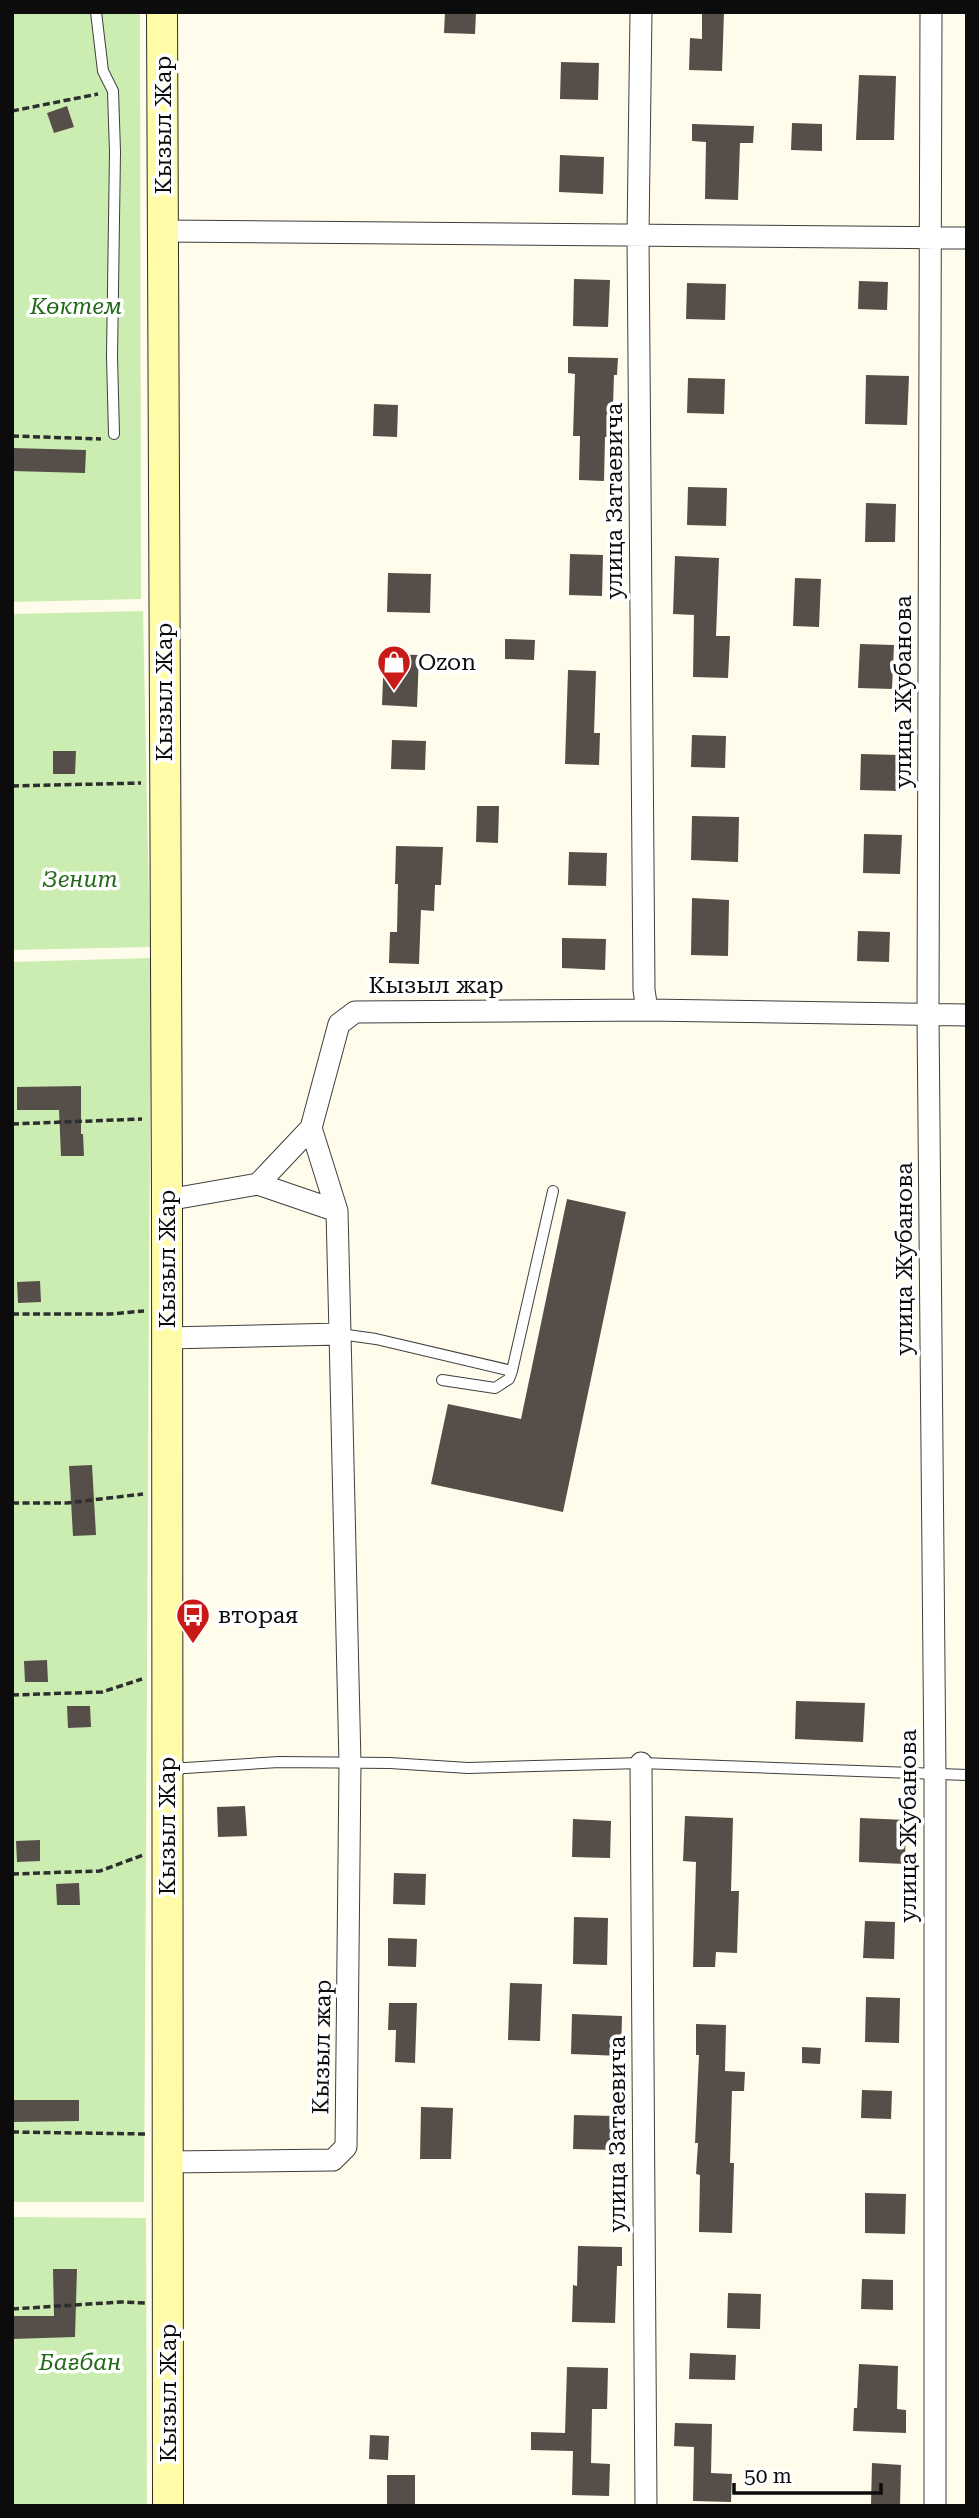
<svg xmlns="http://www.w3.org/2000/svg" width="979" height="2518" font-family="'Roboto Serif',serif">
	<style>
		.green { fill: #ccedb1 }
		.building { fill: #564e48 }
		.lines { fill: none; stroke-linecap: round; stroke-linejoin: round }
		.service-casing { stroke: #3f3f3f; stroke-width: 12 }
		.minor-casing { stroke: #3f3f3f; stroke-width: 23 }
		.secondary-casing { stroke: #2e2e2e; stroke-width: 32 }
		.path { stroke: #2e2e2e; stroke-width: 3.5; stroke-dasharray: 7 3.5; stroke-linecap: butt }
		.service { stroke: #fff; stroke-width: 10 }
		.minor { stroke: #fff; stroke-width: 21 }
		.secondary { stroke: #fffba6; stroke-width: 30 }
		.labels { text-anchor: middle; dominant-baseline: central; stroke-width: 7; stroke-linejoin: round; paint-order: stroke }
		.street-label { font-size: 23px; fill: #0c0c0c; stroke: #fff }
		.park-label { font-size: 23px; font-style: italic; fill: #226a17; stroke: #fff }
		.poi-label { font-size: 23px; fill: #0c0c0c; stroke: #fff; text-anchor: start }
	</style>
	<rect width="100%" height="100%" fill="#fffceb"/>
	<path class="green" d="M12,12H140L141,599L12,602Z
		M143,611L150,947L12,950V614Z
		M151,958L144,2202H12V962Z
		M12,2217L146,2218L147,2506H12Z"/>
	<path class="building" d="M445,12H476L475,34L444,33Z
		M702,12H724L722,71L689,70L690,38L702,39Z
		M561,62L599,63L598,100L560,99Z
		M859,75L896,76L894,140H856Z
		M67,106L74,127L54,133L47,113Z
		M792,123L822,124V151L791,150Z
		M692,124L754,126L753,143H740L738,200L705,199L706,142L692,141Z
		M560,155L604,157L603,194L559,192Z
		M574,279L610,280L608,327L573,326Z
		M859,281L888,282L887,310L858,309Z
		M687,283L726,284L725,320L686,319Z
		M568,357L618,358L617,375H614L612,437H605L604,481L579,480L580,436H573L575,374L568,373Z
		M866,375L909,376L907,425L865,424Z
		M688,378L725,379L724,414L687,413Z
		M374,404L398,405L397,437L373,436Z
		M12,448L86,450L85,473L12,471Z
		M688,487L727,488L726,526L687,525Z
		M866,503L896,504L895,542H865Z
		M570,554L603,555L602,596L569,595Z
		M675,556L719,558L716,636H730L728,678L693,677L694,615L673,614Z
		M388,573L431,574L430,613L387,612Z
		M795,578L821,579L819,627L793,626Z
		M505,639L535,640L534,660L505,659Z
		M860,644L894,645L892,689L858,688Z
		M384,654L419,655L417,707L382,705Z
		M568,670L596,671L594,733H600L599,765L565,764Z
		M692,735L726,736L725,768L691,767Z
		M392,740L426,741L425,770L391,769Z
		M53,751H76L75,774H53Z
		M861,754L900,755L899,791L860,790Z
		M477,806H499L498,843L476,842Z
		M692,816L739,817L738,862L691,860Z
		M864,834L902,835L900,874L863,873Z
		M396,846L443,847L441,885H435L434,911L421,910L419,964L389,963L390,932H397L398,884H395Z
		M569,852L607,853L606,886L568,885Z
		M692,898L729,900L728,956L691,955Z
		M858,931L890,932L889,962L857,961Z
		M562,938L606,939L605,970L562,968Z
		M81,1086V1134H83L84,1156H61L59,1110H17V1087Z
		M567,1199L626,1212L563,1512L431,1484L448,1404L521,1419Z
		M40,1281L41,1302L18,1303L17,1282Z
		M92,1465L96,1535L73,1536L69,1466Z
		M47,1660L48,1682H25L24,1661Z
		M796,1701L865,1703L863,1742L795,1739Z
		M67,1706H90L91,1727L68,1728Z
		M245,1806L247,1836L218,1837L217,1807Z
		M685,1816L733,1818L731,1891H739L737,1953L716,1952L715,1967H693L696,1862L683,1861Z
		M860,1818L906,1820L905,1864L859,1862Z
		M573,1819L611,1821L610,1858L572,1857Z
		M40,1840V1861L17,1862L16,1841Z
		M394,1873L426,1874L425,1905L393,1904Z
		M79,1883L80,1905H57L56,1884Z
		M574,1917L608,1918L607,1965L573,1964Z
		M865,1921L895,1922L894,1959L863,1958Z
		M388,1938L417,1939L416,1967L388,1966Z
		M510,1983L542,1984L540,2041L508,2040Z
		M866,1997L900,1998L899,2043L865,2042Z
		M389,2003H417L415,2063L395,2062L396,2030H388Z
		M572,2014L622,2016L621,2056L571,2054Z
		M696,2024L726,2025L725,2071L745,2072L744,2091H732L730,2163H734L732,2233L699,2232L700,2175L696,2174L698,2143H695L699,2055H696Z
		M802,2047L821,2048L820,2064L802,2063Z
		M862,2090L892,2091L891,2119L861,2118Z
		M12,2100H79V2121L12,2122Z
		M421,2107L453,2108L451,2159H420Z
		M574,2115L614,2116L613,2150L573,2149Z
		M865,2193L906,2194L905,2234L865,2233Z
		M578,2246L622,2247V2266H617L615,2323L572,2322L573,2285L577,2286Z
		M53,2269H77L75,2337L12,2339V2316H54Z
		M862,2279L893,2280V2310L861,2309Z
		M728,2293L761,2294L760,2329L727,2328Z
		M690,2353L736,2355L735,2380L689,2379Z
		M859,2364L898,2366L897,2409L906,2410V2433L853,2431L854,2408H857Z
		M567,2367L608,2368L607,2409H592L591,2463L610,2464L609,2496L572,2495L573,2451L531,2450V2432L565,2433Z
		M675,2423L712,2424L711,2473L732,2474L731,2502L693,2501L694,2447L674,2446Z
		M370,2435L389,2436L388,2460L369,2459Z
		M872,2463L901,2465L900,2506L871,2505Z
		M387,2475H415V2504H387Z"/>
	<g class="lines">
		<g class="service-casing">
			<path id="service" d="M96,12L103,71L113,91L115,152L112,357L114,434
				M340,1334L376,1339L512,1371L509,1379L495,1388L442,1380
				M512,1371L553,1191
				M170,1769L279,1762L390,1763L468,1768L641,1763L967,1775"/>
		</g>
		<g class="minor-casing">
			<path id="minor" d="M641,12L638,235L644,990L647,1010L967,1015
				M931,12L928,1015L935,1775V2506
				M163,231L967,238
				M311,1128L337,1211L340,1334
				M258,1184L337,1211
				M167,1200L258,1184L311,1128L339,1024L355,1012L647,1010
				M167,1338L340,1334L350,1764L346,2147L333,2160L168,2162
				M641,1763L646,2506"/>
		</g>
		<g class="secondary-casing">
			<path id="secondary" d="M162,12L167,1200L168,2506"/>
		</g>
		<path class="path" d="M12,111L98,94
			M12,436L101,439
			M12,786L141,783
			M12,1124L142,1119
			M12,1314H110L144,1311
			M12,1503H67L143,1494
			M12,1695L102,1692L142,1679
			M12,1874L100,1871L143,1855
			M12,2132L145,2134
			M12,2309L121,2302L145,2303"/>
		<use href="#service" class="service"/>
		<use href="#minor" class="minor"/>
		<use href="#secondary" class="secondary"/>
	</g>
	<defs>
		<g id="shop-pin" transform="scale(1.75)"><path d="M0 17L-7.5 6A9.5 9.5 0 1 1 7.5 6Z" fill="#c91a17" stroke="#fff"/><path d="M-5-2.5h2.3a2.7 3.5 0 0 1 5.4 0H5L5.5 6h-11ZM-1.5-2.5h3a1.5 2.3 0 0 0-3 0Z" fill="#fff"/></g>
		<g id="bus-pin" transform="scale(1.75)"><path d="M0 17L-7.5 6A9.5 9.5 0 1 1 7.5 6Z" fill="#c91a17" stroke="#fff"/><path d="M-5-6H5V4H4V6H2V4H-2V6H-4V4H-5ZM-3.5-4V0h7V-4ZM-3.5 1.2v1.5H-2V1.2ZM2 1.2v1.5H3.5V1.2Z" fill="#fff"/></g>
	</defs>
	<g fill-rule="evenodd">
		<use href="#shop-pin" x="394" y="662"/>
		<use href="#bus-pin" x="193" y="1615"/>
	</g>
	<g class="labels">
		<g class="street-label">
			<text transform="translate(163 125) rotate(-90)">Кызыл Жар</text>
			<text transform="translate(614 501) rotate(-90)">улица Затаевича</text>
			<text transform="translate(164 692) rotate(-90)">Кызыл Жар</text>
			<text transform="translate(903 692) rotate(-90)">улица Жубанова</text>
			<text x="436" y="985">Кызыл жар</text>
			<text transform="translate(167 1259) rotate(-90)">Кызыл Жар</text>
			<text transform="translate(904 1259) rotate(-90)">улица Жубанова</text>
			<text transform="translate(167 1826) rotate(-90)">Кызыл Жар</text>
			<text transform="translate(908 1826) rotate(-90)">улица Жубанова</text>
			<text transform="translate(322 2047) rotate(-89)">Кызыл жар</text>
			<text transform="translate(617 2134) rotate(-90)">улица Затаевича</text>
			<text transform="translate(168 2393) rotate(-90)">Кызыл Жар</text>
		</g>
		<g class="park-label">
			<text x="76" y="306">Көктем</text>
			<text x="80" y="879">Зенит</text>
			<text x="80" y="2362">Бағбан</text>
		</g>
		<g class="poi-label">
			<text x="418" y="662">Ozon</text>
			<text x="218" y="1615">вторая</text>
		</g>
	</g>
	<rect width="979" height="2518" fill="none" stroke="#0c0c0c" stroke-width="28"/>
	<path d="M734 2483v10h147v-10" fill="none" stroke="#0c0c0c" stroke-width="3.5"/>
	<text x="744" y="2483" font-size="21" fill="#0c0c0c" stroke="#ffffff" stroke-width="5" paint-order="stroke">50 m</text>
</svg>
